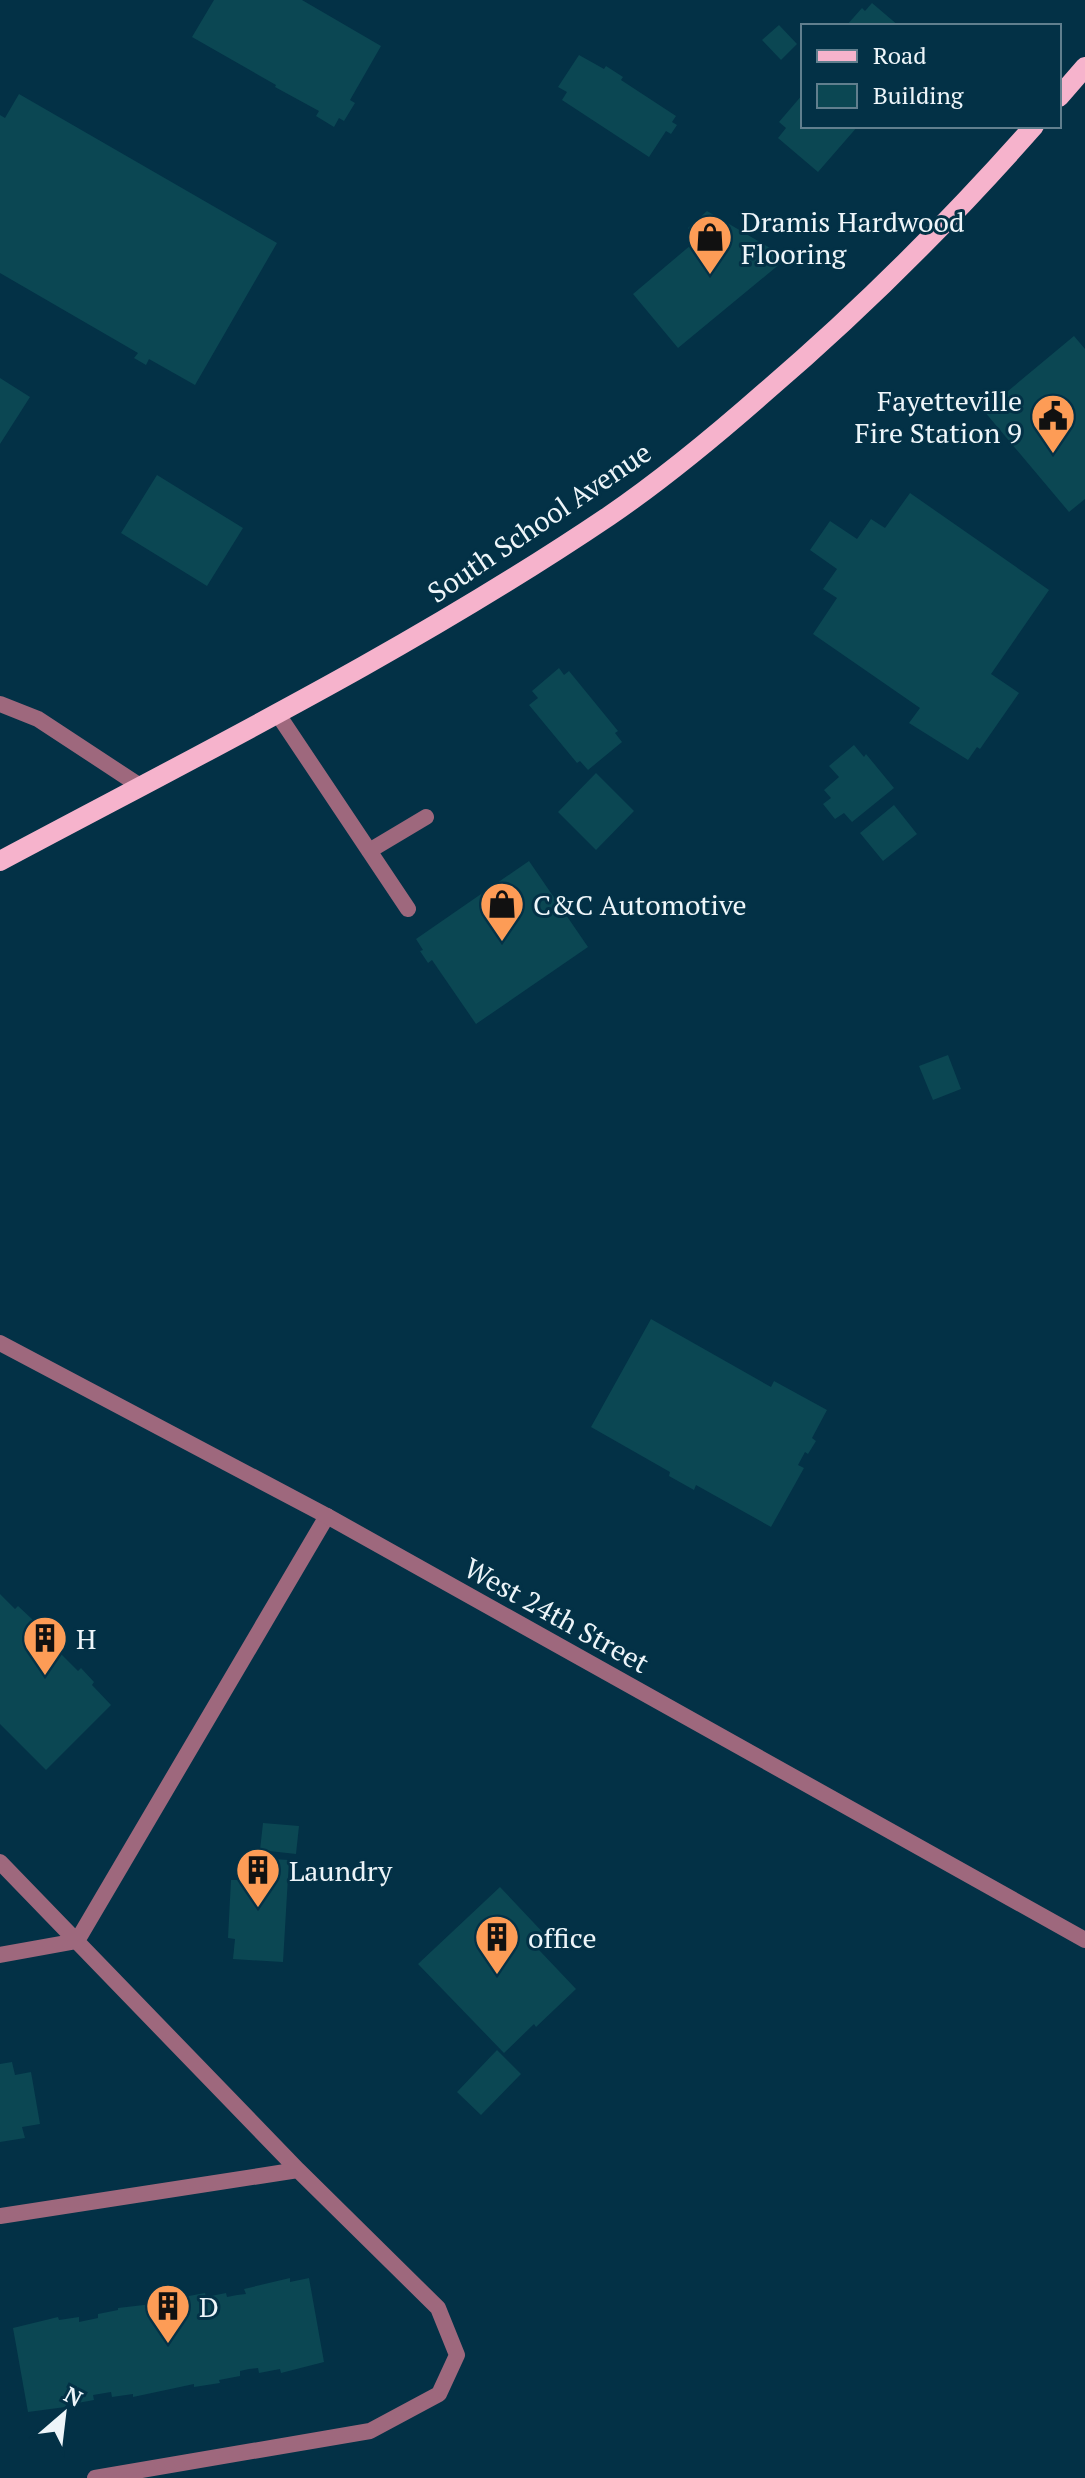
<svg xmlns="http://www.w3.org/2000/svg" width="1085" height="2478" font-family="'PT Serif',serif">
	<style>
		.building { fill: #0b4753 }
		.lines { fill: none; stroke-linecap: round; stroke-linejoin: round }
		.service { stroke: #9e687d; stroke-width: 16 }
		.minor { stroke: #9e687d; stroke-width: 16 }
		.primary { stroke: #f6b3cc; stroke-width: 20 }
		.labels { text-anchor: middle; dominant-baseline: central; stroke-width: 6; stroke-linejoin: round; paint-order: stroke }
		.poi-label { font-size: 28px; fill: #edf5f9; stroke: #033146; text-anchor: start }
		.street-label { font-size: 28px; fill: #edf5f9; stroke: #033146 }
	</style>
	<rect width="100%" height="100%" fill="#033146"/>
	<path class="building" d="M214,0H302L381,46L350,100L355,103L344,121L339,118L334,127L316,116L319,111L275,87L276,85L192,37Z
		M872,3L899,26H846L862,8L865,11Z
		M779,25L797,44L781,60L762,40Z
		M579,55L604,69L606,66L623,77L621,80L676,116L672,122L677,125L671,134L666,131L649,157L562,100L567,92L558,87Z
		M19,94L277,243L195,385L149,359L146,365L134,358L138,353L0,273V115L5,118Z
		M803,94V126H858L818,172L778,138L786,128L779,122Z
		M707,211L787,258L678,348L633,294L698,239L688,228Z
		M1074,336L1085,349V499L1069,512L984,411Z
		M0,378L30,397L0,444Z
		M157,475L243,528L207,586L121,533Z
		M910,493L1049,590L991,674L1019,693L980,749L977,747L968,760L909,723L920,708L813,634L837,598L823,589L837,569L810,550L830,521L857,539L871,519L885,528Z
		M559,668L564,675L569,671L618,731L615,733L622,742L588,770L580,761L577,763L529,705L538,698L532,691Z
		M854,745L864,757L866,754L894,788L852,822L844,813L835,819L823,804L831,798L824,790L839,777L829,766Z
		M596,773L634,811L596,850L558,812Z
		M894,805L917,834L883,861L860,833Z
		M529,861L588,947L476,1024L432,960L428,963L420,951L423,950L416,939Z
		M948,1055L961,1089L933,1100L919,1066Z
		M651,1319L771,1387L774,1381L827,1410L812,1438L816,1441L808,1454L805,1452L798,1465L804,1468L771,1527L696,1485L694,1490L669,1476L670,1472L591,1427Z
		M0,1594L15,1609L18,1606L33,1620L30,1623L47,1640L42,1644L56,1658L61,1654L78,1671L81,1668L94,1682L92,1685L111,1705L46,1770L0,1724Z
		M263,1823L299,1826L296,1854L260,1850Z
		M239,1857L289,1860L283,1962L233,1959L235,1939L228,1938L231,1880H238Z
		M500,1887L550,1940L539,1950L576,1989L536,2027L534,2024L504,2053L418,1964Z
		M497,2050L521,2074L481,2115L457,2092Z
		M12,2062L15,2075L31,2072L40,2124L22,2127L25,2138L0,2142V2064Z
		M290,2278V2282L309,2278L324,2362L281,2373L280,2369L259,2373L258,2368L249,2369L240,2371V2376L219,2380L220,2383L194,2387V2384L133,2397V2394L112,2397L111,2392L93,2395L94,2400L72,2404L73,2406L28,2412L13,2328L58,2317L59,2320L79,2317V2322L98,2318V2314L118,2310V2308L178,2301V2298L205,2293L206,2297L226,2293L227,2297L237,2295L246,2294L244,2289Z"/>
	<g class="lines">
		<path class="service" d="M0,704L38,719L140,786
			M277,713L408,909
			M369,851L426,817
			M0,1862L298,2170L438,2308L457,2355L439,2394L370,2431L95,2478
			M0,1955L77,1941L327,1516
			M0,2216L298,2170"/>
		<path class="minor" d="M0,1343L327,1516L1085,1940"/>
		<path class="primary" d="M1059,97L1085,67
			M0,861C206,751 415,647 609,516C663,479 715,436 765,392C861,310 950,221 1034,126"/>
	</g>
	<defs>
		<g id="shop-pin" transform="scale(2.3)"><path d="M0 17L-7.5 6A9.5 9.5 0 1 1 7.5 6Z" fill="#fd9c56" stroke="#033146"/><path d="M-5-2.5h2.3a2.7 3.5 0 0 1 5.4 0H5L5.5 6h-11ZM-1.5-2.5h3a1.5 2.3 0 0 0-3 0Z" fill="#111"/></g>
		<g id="civic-pin" transform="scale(2.3)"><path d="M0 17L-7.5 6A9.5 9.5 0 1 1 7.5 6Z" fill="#fd9c56" stroke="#033146"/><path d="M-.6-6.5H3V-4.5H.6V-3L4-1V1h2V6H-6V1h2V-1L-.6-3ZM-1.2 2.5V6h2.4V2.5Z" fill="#111"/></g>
		<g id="building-pin" transform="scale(2.3)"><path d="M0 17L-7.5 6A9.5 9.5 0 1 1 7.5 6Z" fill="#fd9c56" stroke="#033146"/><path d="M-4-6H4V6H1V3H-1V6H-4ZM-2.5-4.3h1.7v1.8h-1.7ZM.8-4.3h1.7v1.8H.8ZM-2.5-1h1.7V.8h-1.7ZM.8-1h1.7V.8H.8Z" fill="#111"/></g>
	</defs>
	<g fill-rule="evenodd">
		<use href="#shop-pin" x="710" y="237"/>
		<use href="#civic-pin" x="1053" y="416"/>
		<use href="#shop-pin" x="502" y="904"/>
		<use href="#building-pin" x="45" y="1638"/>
		<use href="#building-pin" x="258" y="1870"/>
		<use href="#building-pin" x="497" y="1937"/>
		<use href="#building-pin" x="168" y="2306"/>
	</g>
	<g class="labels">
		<g class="poi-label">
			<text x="741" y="221">Dramis Hardwood<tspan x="741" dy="32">Flooring</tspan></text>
			<text x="1022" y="400" text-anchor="end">Fayetteville<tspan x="1022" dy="32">Fire Station 9</tspan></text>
			<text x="533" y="904">C&amp;C Automotive</text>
			<text x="76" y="1638">H</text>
			<text x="289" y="1870">Laundry</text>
			<text x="528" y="1937">office</text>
			<text x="199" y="2306">D</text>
		</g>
		<g class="street-label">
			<text transform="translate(539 522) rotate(-34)">South School Avenue</text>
			<text transform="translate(557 1615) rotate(29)">West 24th Street</text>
		</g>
	</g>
	<rect x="801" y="24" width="260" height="104" fill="#033146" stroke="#617f8e" stroke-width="2"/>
	<rect x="817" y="50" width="40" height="12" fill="#f6b3cc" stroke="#617f8e" stroke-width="2"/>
	<text x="873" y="64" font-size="24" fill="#edf5f9">Road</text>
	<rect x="817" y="84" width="40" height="24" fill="#0b4753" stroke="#617f8e" stroke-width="2"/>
	<text x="873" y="104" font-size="24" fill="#edf5f9">Building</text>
	<g transform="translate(64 2414) rotate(28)" stroke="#033146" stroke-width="6" paint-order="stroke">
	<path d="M0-6L14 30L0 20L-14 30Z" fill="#edf5f9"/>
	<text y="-12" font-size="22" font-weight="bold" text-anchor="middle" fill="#edf5f9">N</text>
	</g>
</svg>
